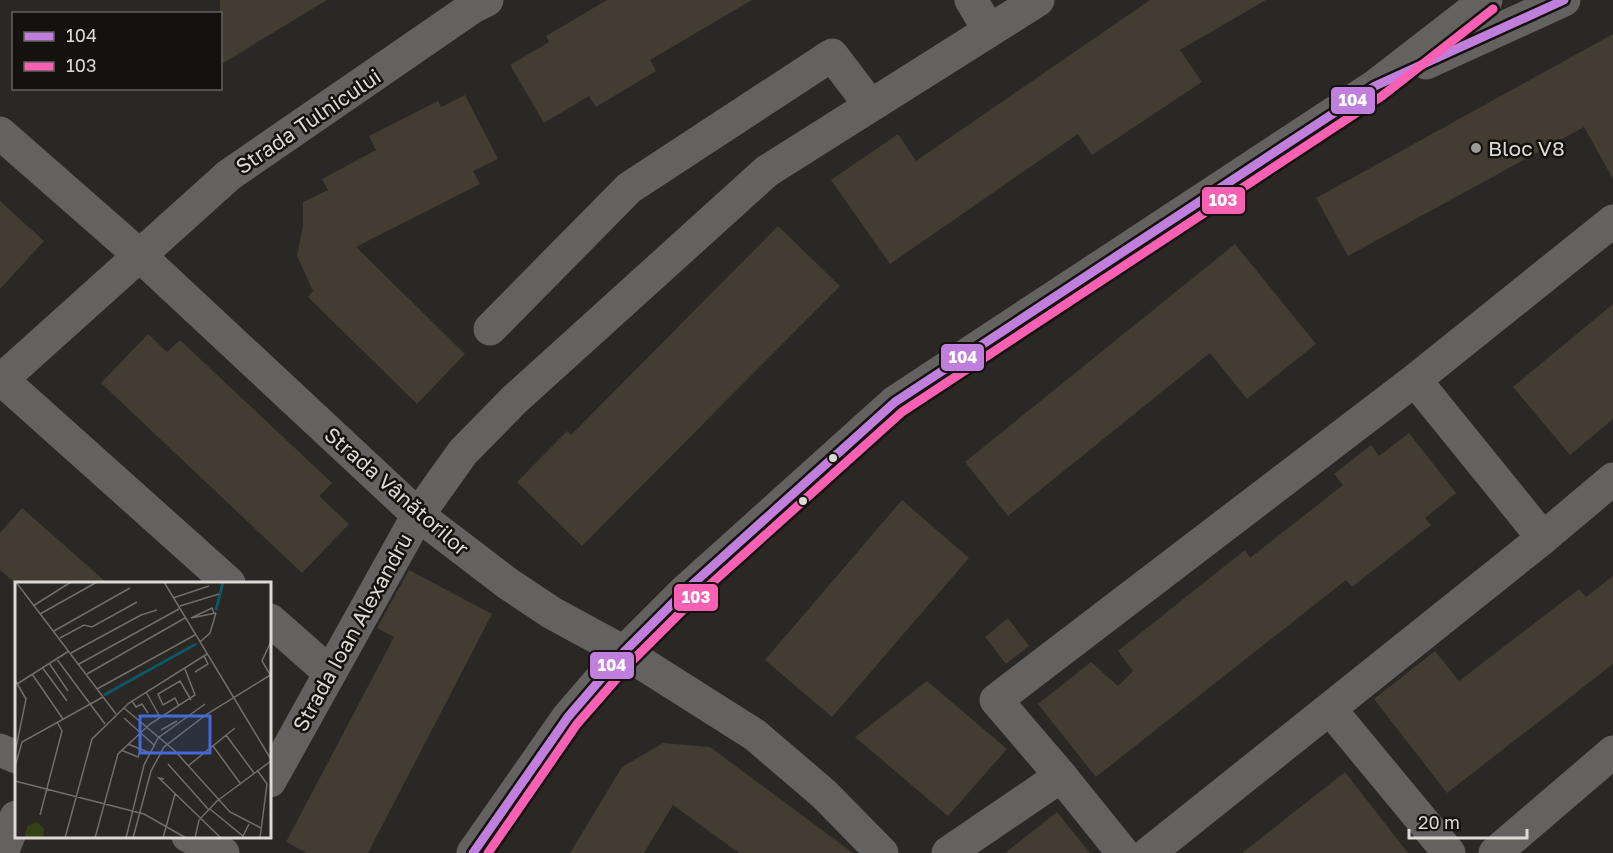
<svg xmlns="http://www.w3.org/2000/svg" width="1613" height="853" font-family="'Golos Text',sans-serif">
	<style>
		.building { fill: #423c32 }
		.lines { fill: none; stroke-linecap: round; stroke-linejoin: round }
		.minor { stroke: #636260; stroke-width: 33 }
		.major { stroke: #646260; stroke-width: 33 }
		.bus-1-casing { stroke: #14110e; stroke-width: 14 }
		.bus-2-casing { stroke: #14110e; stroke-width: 14 }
		.bus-1 { stroke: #c07fdc; stroke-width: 9 }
		.bus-2 { stroke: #f860b3; stroke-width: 9 }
		.poi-dot { fill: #9e9b96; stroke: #14110e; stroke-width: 2 }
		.bus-dot { fill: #ddd9d4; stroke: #14110e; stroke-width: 2 }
		.labels { text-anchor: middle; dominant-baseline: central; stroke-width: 5; stroke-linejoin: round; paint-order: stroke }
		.street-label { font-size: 21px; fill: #ddd9d4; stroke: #14110e }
		.poi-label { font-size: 21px; fill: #ddd9d4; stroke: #14110e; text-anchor: start }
		.inset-river { fill: none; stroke: #0e5766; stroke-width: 3 }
		.inset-road { fill: none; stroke: #726e6a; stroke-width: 1.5 }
		.view { fill: #436ad7; fill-opacity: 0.15; stroke: #436ad7; stroke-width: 3 }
		.inset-edge { fill: none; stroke: #ddd9d4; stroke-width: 3 }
		.line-badge { stroke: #14110e; stroke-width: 2 }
		.badge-label { font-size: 16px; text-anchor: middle; font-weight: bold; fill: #fff }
	</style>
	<rect width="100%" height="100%" fill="#2a2724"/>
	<path class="building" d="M220,0H327L220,65Z
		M607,0H752L650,60L656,71L596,107L589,96L544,123L510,65L549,42L546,36Z
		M1150,0H1266L1180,50L1202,82L1092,155L1078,134L890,264L831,180L898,134L916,161Z
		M1613,34V179L1584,127L1348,256L1316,198Z
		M465,95L498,159L473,171L480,184L356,247L465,354L417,404L308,297L313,291L297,256L303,225V202L328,190L322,179L376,150L369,136L438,101L441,107Z
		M0,201L44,241L0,289Z
		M778,226L840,286L582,546L517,482L567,431L571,435Z
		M1235,244L1316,344L1247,399L1210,353L1008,516L965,462Z
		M1613,304V419L1570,455L1513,387Z
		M148,334L167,352L180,340L332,483L319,496L349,524L302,573L101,383Z
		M1409,433L1456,493L1425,518L1431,525L1352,587L1346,580L1096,777L1038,704L1091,662L1118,686L1133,671L1118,651L1245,550L1250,558L1343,485L1334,474L1371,445L1379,456Z
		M902,500L969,558L832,717L765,660Z
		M22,508L107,583H15L0,570V533Z
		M409,570L492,614L368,853H307L286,842L394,637L377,628Z
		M1613,576V664L1447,793L1374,699L1435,651L1459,681L1579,589L1586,597Z
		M1008,618L1029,646L1006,664L985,637Z
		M927,681L1007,749L948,816L855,737Z
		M663,743L710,747L853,853H739L673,805L644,853H570L622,767Z
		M1345,772L1408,853H1242Z
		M1057,812L1090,853H1005Z"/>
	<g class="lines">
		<path class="minor" d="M971,0L989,30
			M0,133L138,254L418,515L507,583L552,613L624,652L755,735L824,794L882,853
			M490,329L629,188L832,55L870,105
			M0,378L229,583
			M1415,380L1543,538L1613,479
			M0,381L229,175L473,7L487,0
			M270,620L329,672
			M1330,709L1449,853
			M0,750L16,757
			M270,781L418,515L463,452L514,400L767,171L1038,0
			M188,836L223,853
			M2,853L16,817
			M948,853L1061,776
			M1123,853L1061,776L996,700L1415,380L1613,221
			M1149,853L1543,538
			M1495,853L1613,752"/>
		<path class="major" d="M1426,63L1564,0
			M473,853L568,717L624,652L685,591L895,402L1375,86L1486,0"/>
		<g class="bus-1-casing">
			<path id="bus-1" d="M473,853L568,717L624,652L685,591L895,402L1375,86L1564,0"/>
		</g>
		<g class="bus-2-casing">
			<path id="bus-2" d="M488,853L577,724L633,660L693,600L902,412L1382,96L1493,9"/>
		</g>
		<use href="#bus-1" class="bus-1"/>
		<use href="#bus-2" class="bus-2"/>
	</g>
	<circle class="poi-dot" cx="1476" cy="148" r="6"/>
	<g class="bus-dot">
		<circle cx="833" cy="458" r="5"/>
		<circle cx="803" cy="501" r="5"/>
	</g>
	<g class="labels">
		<g class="street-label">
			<text transform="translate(308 121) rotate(-34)">Strada Tulnicului</text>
			<text transform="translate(397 491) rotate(41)">Strada Vânătorilor</text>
			<text transform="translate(352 632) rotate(-61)">Strada Ioan Alexandru</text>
		</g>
		<g class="poi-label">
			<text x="1488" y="148">Bloc V8</text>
		</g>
	</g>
	<g transform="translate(15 582)">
		<rect width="256" height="256" fill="#2a2724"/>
		<path d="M22,240L29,247L28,256H9L13,243Z" fill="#344116"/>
		<path class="inset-river" d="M201,28L208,0M89,113L181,62"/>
		<path class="inset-road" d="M1,0L101,132M149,0L257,179M158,16L194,4M18,24L56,0M165,24L204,12M199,31L197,26L176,36L201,31M25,32L82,0M39,49L115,6M45,56L69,43L77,45L122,20M185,60L195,51L201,31M56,71L126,33L142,28M41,76L90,142M34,81L53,109M64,82L164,27M27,85L52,119M180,90L193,82L189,74M17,92L48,137M72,92L170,36M256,94L247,79L257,57M0,98L11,117L0,171M2,102L54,69M82,107L180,53M131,110L145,135M117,119L121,125L127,122L133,131M164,124L160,116L148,123L143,112L165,99L176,118M109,126L160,169L215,230L246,246M109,136L139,163M146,148L162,139M211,153L239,191M113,162L135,171M198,164L225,201M106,168L123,175L126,167M153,182L194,228M173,184L220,146M0,185L7,160L88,115M242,188L252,202L245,256M149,197L144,196L206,256M0,199L129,232L171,256M195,227L228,254L234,242M25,233L47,149L42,140M50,256L77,157L114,121L192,72M80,256L103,172L135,142L180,113L170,87M111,256L129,183L143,156L190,122M118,256L136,189L149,165L192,132L257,92M148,256L160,212M180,256L184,238L202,219L256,179"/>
		<path class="view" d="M125,134H195V171H125Z"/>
		<rect width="256" height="256" class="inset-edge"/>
	</g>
	<g class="line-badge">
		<rect x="1330" y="86" width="46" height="29" rx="6" fill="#c07fdc"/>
		<rect x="1201" y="186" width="45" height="29" rx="6" fill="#f860b3"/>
		<rect x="940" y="343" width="45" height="29" rx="6" fill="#c07fdc"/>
		<rect x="673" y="583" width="46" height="29" rx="6" fill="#f860b3"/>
		<rect x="589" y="651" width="46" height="29" rx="6" fill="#c07fdc"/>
	</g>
	<g class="badge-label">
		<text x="1353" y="106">104</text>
		<text x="1223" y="206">103</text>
		<text x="963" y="363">104</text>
		<text x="696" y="603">103</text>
		<text x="612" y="671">104</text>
	</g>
	<rect x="12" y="12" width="210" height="78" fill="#14110e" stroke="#64615d" stroke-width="1.5"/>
	<rect x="24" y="32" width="30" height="9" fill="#c07fdc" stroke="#64615d" stroke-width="1.5"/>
	<text x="66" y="42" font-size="18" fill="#ddd9d4">104</text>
	<rect x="24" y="62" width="30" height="9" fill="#f860b3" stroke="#64615d" stroke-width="1.5"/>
	<text x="66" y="72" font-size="18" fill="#ddd9d4">103</text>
	<path d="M1409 829v9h118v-9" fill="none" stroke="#ddd9d4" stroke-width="3"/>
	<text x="1418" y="829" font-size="18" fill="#ddd9d4" stroke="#14110e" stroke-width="4.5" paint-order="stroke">20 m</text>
</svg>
